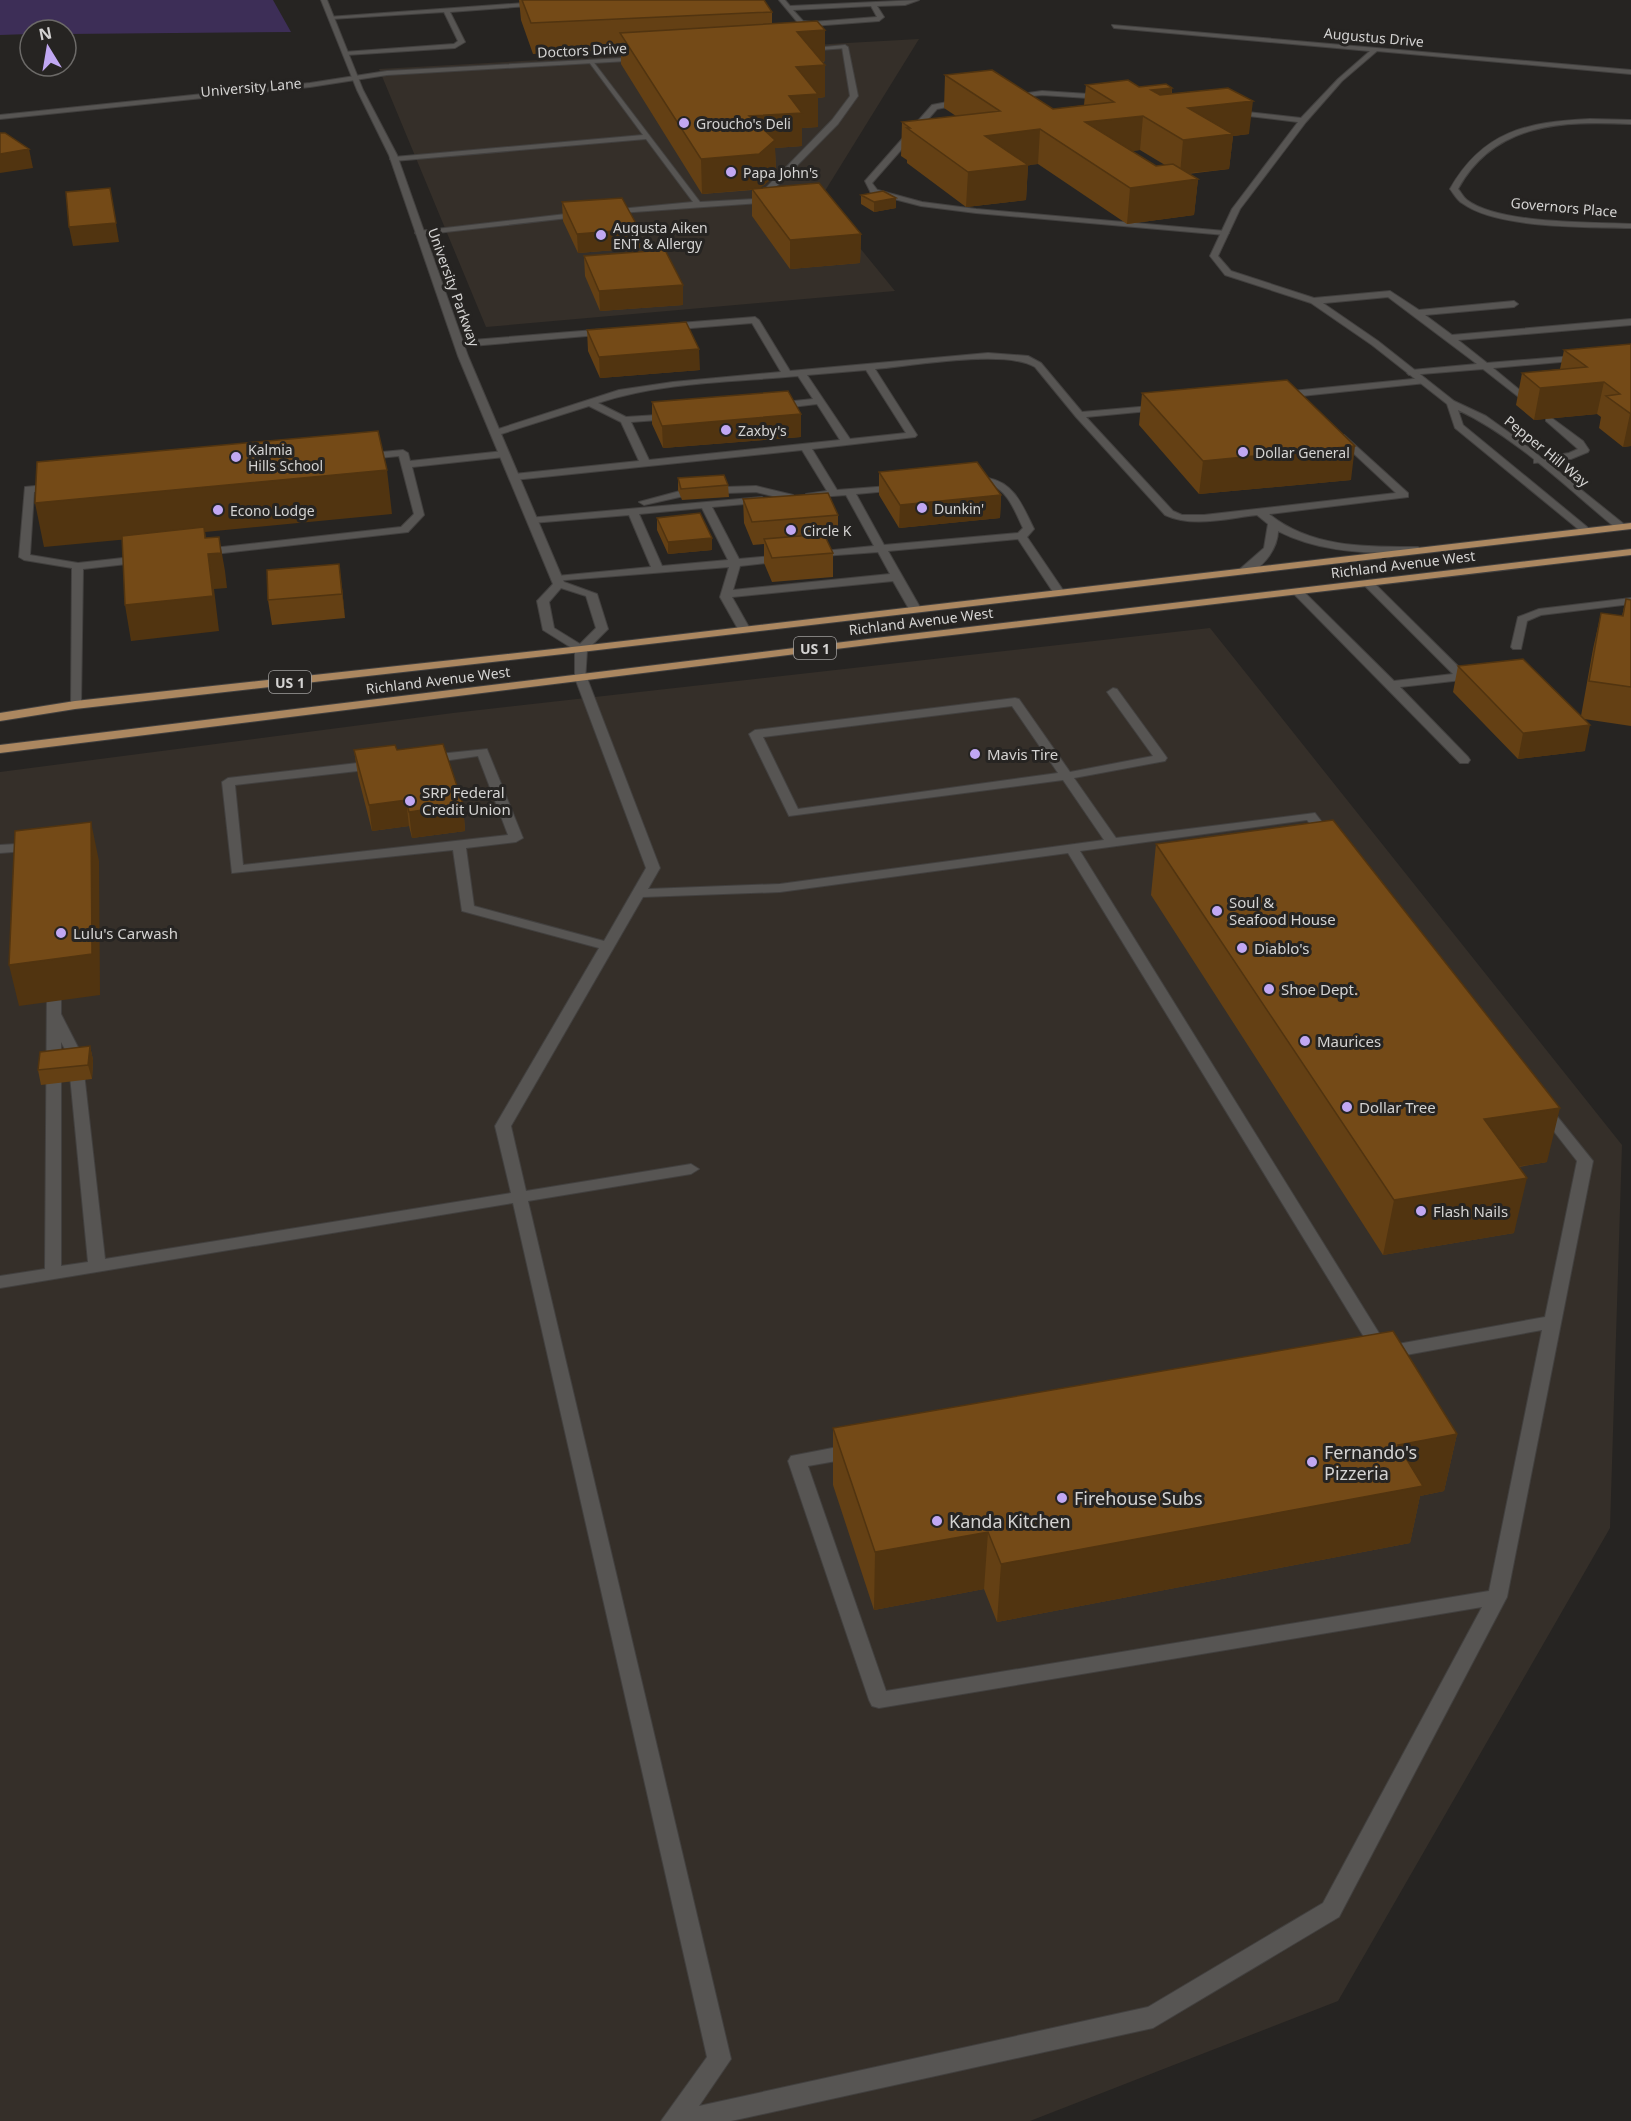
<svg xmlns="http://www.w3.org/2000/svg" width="1631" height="2121" font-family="'Noto Sans',sans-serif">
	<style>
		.built { fill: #352f29 }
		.green { fill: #3d2e57 }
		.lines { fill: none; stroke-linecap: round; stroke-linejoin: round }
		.service-casing { stroke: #42403f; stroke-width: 2 }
		.minor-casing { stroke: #42403f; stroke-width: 2 }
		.tertiary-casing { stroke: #42403f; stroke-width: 2 }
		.primary-casing { stroke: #42403f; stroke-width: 2 }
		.service { fill: #575553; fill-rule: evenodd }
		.minor { fill: #575553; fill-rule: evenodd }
		.tertiary { fill: #575553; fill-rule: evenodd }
		.primary { fill: #ab8760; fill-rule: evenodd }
		.wall { fill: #644014; fill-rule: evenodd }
		.shaded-wall { fill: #513410 }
		.building { fill: #744a17; stroke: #513410; stroke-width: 1.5 }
		.poi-dot { fill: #c1a8f3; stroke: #262422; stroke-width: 2 }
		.labels { text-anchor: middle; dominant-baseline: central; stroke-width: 6; stroke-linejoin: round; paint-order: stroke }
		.far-street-label { font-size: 14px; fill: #d4d3d2; stroke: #262422 }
		.far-poi-label { font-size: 14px; fill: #d4d3d2; stroke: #262422; text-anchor: start }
		.shield { fill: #262422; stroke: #a09e9d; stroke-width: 1.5 }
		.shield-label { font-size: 14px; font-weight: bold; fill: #d4d3d2 }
		.poi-label { font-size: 15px; fill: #d4d3d2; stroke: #262422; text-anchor: start }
		.near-poi-label { font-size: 18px; fill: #d4d3d2; stroke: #262422; text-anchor: start }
	</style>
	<rect width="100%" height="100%" fill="#262422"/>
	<path class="built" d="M919,39L820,199L895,291L486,327L379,69Z
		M1210,628L1622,1145L1610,1528L1338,2001L1030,2121H0V772L453,713Z"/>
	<path class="green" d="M0,0H273L291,32L66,34V30H30V34L0,35Z"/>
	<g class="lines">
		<g class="service-casing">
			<path id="service" d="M779,0H785L790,6L919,0L905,5L877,6L884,17L879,21L812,26L799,24ZM871,6L877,17L812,22L803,21L793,10Z
				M539,2L541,5L450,12L465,42L455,48L346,55L344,52L454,44L458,41L444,12L331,19L328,17Z
				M845,45L848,47L858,96L838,124L760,203L606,214V210H609L693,202L646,139L394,161L390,159L394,157L643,135L589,62L592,60L700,202L755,199L832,120L850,96L842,47Z
				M874,189L922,202L976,209L1225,231L1229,233L1225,235L976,213L921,206L871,193L870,191Z
				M583,212H586V216L419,235L415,233L419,231Z
				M1390,291L1419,310L1514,301L1518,304L1514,307L1425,315L1452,335L1631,319V325L1458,340L1487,363L1586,355V359L1583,360L1493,368L1533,401V405L1530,406L1483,369L1409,375L1407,373L1412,370L1477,364L1388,297L1314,304L1310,301L1314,298Z
				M755,317L759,320L790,371L988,353L1028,356L1041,363L1082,412L1162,405V409L1159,410L1086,417L1173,511L1182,515H1204L1396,493L1336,437L1344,435L1408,493V497L1269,514C1311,548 1366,547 1418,547L1423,550C1417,555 1405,553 1397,553C1356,553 1315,550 1278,531C1278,548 1260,576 1240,573V569L1264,548L1268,524L1257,515C1228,518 1193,528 1165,515L1076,417L1035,367C1005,349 912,366 875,369L917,435L915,437L812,449L837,490L903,485V489L899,490L856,494L884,545L1018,533L1023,528C1015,512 1008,489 988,484C980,482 972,485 965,480C971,476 980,476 988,478C1015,483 1023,507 1034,529L1027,537L1065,593L1063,595H1055L1018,539L888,551L921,609L915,612L909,609L893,581L732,597L750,629L744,632L738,629L720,597L729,567L553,581L551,579L557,576L651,567L629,515L532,523L527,520L528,518L762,497L767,500L766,502L712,507L739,559L783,555L788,558L783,561L740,566L733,590L890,574L878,552L809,557L808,555L813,552L874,546L846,495L806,498V494L827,491L802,450L514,480L509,477L514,474L639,461L621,422L589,406L498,435H492V431L619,390L673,382L781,372L752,323L667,330L663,327L667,324ZM866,370L906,433L850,439L807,375ZM798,376L813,399L775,403L770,406L775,409L817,404L840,440L649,460L631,422L671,419L674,418V414L626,417L598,403C661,382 732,382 798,376ZM702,508L728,560L662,566L639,514Z
				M607,329L610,330V334L460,347L455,344L460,341Z
				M1423,378L1426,379V383L1282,398L1277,395L1282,392Z
				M1549,416L1583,441L1589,450L1588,452L1571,459L1534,463V459L1569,453L1578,449L1546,421V417Z
				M403,450L408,453L410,461L504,451L509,454L504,457L412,467L424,515L408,532L83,569L81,705L79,708H71L72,568L24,560L19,557L25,487ZM399,456L414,514L401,527L78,563L30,555L34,492Z
				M756,486L793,495L794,497L789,500L756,492L726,493L721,490L726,487Z
				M680,491L684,492V496L644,505L639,502Z
				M1369,581L1373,582L1468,676L1462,680L1400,687L1468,757L1470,760L1468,763H1460L1292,592L1298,589L1302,590L1394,681L1453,674L1365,586V582Z
				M1631,598V604L1541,615L1527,621L1521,649H1513L1511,647L1518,617L1539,609Z
				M581,674L587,678L660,868L648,889L780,884L1104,840L1063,780L789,816L749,734L755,730L1015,698L1019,699L1070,772L1153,756L1107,692L1113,688L1117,689L1165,755L1167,758L1165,761L1074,778L1116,838L1315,813L1335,839L1333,842H1323L1307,820L1080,851L1387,1346L1545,1317L1577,1161L1538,1111L1535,1108L1538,1105H1548L1593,1161L1507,1597L1339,1917L1153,2028L731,2121H661L707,2057L513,1203L0,1288V1276L45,1269L47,983L54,979L61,983V1014L82,1055L105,1259L511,1193L495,1126L599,948L462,911L453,850L232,873L222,782L228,778L375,761L381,765L375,769L235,785L243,865L508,835L478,756L429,763L423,759L429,755L487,749L523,838L516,842L466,848L474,906L604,941L646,868L575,678ZM1012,706L1058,773L798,809L763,737ZM1068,853L1375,1355L1384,1359L1542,1330L1489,1591L886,1691L808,1466L853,1458L859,1456L862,1451L859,1446L853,1444L791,1456L788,1461L869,1700L872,1706L879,1708L1482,1607L1323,1903L1148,2007L699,2106L731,2059L528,1201L691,1174L699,1169L691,1164L526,1191L511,1126L643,897L780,892ZM61,1042L68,1055L88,1262L61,1266Z
				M33,843L38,844L40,847L38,850L0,853V845Z"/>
		</g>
		<g class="minor-casing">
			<path id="minor" d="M1112,25L1631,70V74L1377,51L1342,81L1306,122L1240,209L1218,256L1231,271L1317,299L1378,341L1454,401L1486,416L1518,439L1625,525V529H1617C1568,489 1516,437 1458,410L1463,425L1592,531L1591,533H1583L1455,428L1447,404L1372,345L1311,303L1225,275L1210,256L1232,209L1298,122L1232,114L1229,110L1301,118L1338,79L1370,51L1114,28Z
				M845,45L847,48L806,51L803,49Z
				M642,57L644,60L387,75L310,87L0,119V115L310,83L387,71Z
				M1042,91L1104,95L1108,97L1104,99L1042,95L1011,98L1007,96Z
				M963,99L966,103L937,109L872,183L878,191L871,193L865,181L932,105Z
				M1590,119L1631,120V124C1563,121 1495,122 1458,189C1461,192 1463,197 1467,200C1499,224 1590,222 1631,224V228C1587,227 1497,229 1462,203C1457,200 1454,194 1450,189C1483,131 1527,122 1590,119Z"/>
		</g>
		<g class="tertiary-casing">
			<path id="tertiary" d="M321,0H327L363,90L397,155L468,356L564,582L597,594L608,629L587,650L585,681H577L575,678V650L543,630L537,601L553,584L458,356L389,155L357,90ZM561,588L586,596L596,628L580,644L554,628L549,602Z"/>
		</g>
		<g class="primary-casing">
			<path id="primary" d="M1631,523V529L581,652L75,709L0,721V713L75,701L581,646Z
				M1631,549V555L884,643L0,753V745L884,637Z"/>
		</g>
		<use href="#service" class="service"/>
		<use href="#minor" class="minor"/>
		<use href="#tertiary" class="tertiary"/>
		<use href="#primary" class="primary"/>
	</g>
	<path class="wall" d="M519,0H764L772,12V24L825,61L823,62L825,65V97L818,98V127L802,128V146L775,148L776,175L760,188L861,234L860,263L790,269L752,216V190L702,194L621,64V50L533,54L521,20Z
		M945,75L1053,109L1084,105L1086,85L1172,88V94L1249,134L1233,136L1229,169L1188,174L1198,179L1194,215L1127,224L1038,164L1028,165L1026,200L966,207L907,163V160L901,156L902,122L956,116L944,108ZM1140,150L1165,165L1156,166L1131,151Z
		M861,195L896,208L874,212L861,204Z
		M562,202L639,229L640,248L578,253L563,221Z
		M584,256L683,285V305L600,311L585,276Z
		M587,330L700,370L600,378L588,351Z
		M1631,344V446L1623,447L1599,428L1601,417L1597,414L1534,420L1516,405L1522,373L1560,369L1564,350Z
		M1142,393L1351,480L1199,494L1139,425Z
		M652,402L801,437L663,448L652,424Z
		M879,472L1001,495L1000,518L899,528L879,495Z
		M678,478L728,485L729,497L682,500L678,490Z
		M743,499L838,515V538L826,539L833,553V577L772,582L764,563V544L753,545L744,523Z
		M657,518L712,550L668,554L657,530Z
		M342,588L345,618L272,625L268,600Z
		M1626,599L1631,600V726L1584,719L1585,751L1518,759L1453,692L1458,666L1581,716L1593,649L1601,613L1622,616Z
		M354,750H397L463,804L465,831L412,838L409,826L372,831L358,776Z
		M1156,844L1547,1162L1519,1167L1514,1233L1383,1255L1151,895Z
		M90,1046L93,1060L92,1079L41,1085L38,1070Z
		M833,1428L1457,1434L1444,1491L1420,1496L1410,1543L997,1622L984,1589L874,1610L833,1485Z"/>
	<path class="shaded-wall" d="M825,30V61L797,63V32Z
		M825,65V97L818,98V127L802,128V146L775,148L776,175L759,189L702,194L701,159L749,116L789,96L796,67Z
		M1172,88L1169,121L1151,90Z
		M1253,101L1249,134L1233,136L1229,169L1180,174L1183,140L1188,108Z
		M1143,116L1140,150L1083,157L1085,122Z
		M1040,129L1038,164L1028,165L1026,200L966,207L968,172L985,136Z
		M29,149L33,168L0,173V154Z
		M1198,179L1194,215L1127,224L1130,188Z
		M110,188L119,242L73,246L69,227Z
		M896,198V208L874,212V202Z
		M639,229L640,248L578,253L577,234Z
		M861,234L860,263L790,269V240Z
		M683,285V305L600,311L599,291Z
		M699,349L700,370L600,378L599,357Z
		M1604,382L1597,414L1534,420L1540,388Z
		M801,414V437L663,448L662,426Z
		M1630,414H1631V446L1623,447Z
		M1355,446L1351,480L1199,494L1203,461Z
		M387,470L392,514L205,532L208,554L219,537L225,571L227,588L214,589L219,631L131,641L125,605L204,532L44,547L35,503Z
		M1001,495L1000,518L899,528L900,505Z
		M712,538V550L668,554V542Z
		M339,564L342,588L345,618L342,594Z
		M1590,725L1585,751L1518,759L1523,733Z
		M406,800L409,826L372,831L369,805Z
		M463,804L465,831L412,838L409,812Z
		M91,822L99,861L100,995L19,1006L9,965Z
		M90,1046L93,1060L92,1079L88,1065Z
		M1560,1108L1547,1162L1472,1174L1484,1119Z
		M1527,1178L1514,1233L1383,1255L1394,1200Z
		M1457,1434L1444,1491L1420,1496L1410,1543L997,1622L1001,1564L1398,1445Z
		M988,1532L984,1589L874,1610L875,1552Z"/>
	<path class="building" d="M522,0H764L772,12L531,23Z
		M817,21L825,30L797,32L825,65L796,67L818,94L789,96L802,113L749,116L775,140L759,154L701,159L620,33Z
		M992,70L1053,109L1114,102L1086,85L1128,80L1139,87L1166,84L1172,88L1151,90L1160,95L1228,88L1253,101L1188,108L1233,134L1183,140L1143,116L1085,122L1156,166L1173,164L1198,179L1130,188L1040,129L985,136L1028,165L968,172L907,128H910L902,122L1000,111L945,75Z
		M0,133H5L29,149L0,154Z
		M819,183L861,234L790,240L752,189Z
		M110,188L116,223L69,227L66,192Z
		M883,191L896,198L874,202L861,195Z
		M622,198L639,229L577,234L562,202Z
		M665,250L683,285L599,291L584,256Z
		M686,322L699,349L599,357L587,330Z
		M1631,344V414L1606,396L1620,394L1604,382L1540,388L1522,373L1587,367L1564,350Z
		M1287,380L1355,446L1203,461L1142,393Z
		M788,391L801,414L662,426L652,402Z
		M378,431L387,470L35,503L37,462Z
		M977,462L1001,495L900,505L879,472Z
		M724,475L728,485L681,489L678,478Z
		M828,493L838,515L752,522L743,499Z
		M700,513L712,538L668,542L657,518Z
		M204,527L205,538L219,537L221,553L208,554L213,596L125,605L122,536Z
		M824,534L833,553L772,558L764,539Z
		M339,564L342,594L268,600L267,570Z
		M1626,599L1631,600V687L1589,681L1601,613L1623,616Z
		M1523,659L1590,725L1523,733L1458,666Z
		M443,744L463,804L409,812L406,800L369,805L354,750L395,745L397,750Z
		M1333,820L1560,1108L1484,1119L1527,1178L1394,1200L1156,844Z
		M91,822L92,954L9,965L15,831Z
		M90,1046L88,1065L38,1070L40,1052Z
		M1393,1331L1457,1434L1398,1445L1423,1486L1001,1564L988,1532L875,1552L833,1428Z"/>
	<g class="poi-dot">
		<circle cx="684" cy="123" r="6"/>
		<circle cx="731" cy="172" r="6"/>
		<circle cx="601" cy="235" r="6"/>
		<circle cx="726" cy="430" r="6"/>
		<circle cx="1243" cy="452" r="6"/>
		<circle cx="236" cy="457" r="6"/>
		<circle cx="922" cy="508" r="6"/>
		<circle cx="218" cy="510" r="6"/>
		<circle cx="791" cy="530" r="6"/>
		<circle cx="975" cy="754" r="6"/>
		<circle cx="410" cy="801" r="6"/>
		<circle cx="1217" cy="911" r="6"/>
		<circle cx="61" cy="933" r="6"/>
		<circle cx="1242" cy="948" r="6"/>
		<circle cx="1269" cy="989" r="6"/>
		<circle cx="1305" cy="1041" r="6"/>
		<circle cx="1347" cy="1107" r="6"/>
		<circle cx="1421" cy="1211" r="6"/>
		<circle cx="1312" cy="1462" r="6"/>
		<circle cx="1062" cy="1498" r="6"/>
		<circle cx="937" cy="1521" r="6"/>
	</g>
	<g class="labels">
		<g class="far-street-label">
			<text transform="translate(1374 37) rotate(5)">Augustus Drive</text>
			<text transform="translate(582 50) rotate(-3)">Doctors Drive</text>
			<text transform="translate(251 87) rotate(-5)">University Lane</text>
			<text transform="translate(1564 207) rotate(5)">Governors Place</text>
			<text transform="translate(454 287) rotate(70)">University Parkway</text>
			<text transform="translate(1547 451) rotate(39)">Pepper Hill Way</text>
			<text transform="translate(1403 564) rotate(-7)">Richland Avenue West</text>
			<text transform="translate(921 621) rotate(-7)">Richland Avenue West</text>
			<text transform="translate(438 680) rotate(-7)">Richland Avenue West</text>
		</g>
		<g class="far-poi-label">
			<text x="696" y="123">Groucho's Deli</text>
			<text x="743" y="172">Papa John's</text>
			<text x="613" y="227">Augusta Aiken<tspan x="613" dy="16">ENT &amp; Allergy</tspan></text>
			<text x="738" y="430">Zaxby's</text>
			<text x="248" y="449">Kalmia<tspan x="248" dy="16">Hills School</tspan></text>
			<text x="1255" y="452">Dollar General</text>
			<text x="934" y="508">Dunkin'</text>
			<text x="230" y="510">Econo Lodge</text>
			<text x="803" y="530">Circle K</text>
		</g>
		<g class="shield">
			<rect x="794" y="637" width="42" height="22" rx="4.5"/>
			<rect x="269" y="671" width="42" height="22" rx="4.5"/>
		</g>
		<g class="shield-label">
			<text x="815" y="648">US 1</text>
			<text x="290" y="682">US 1</text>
		</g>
		<g class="poi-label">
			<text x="987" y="754">Mavis Tire</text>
			<text x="422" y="792">SRP Federal<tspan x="422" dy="17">Credit Union</tspan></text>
			<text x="1229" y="902">Soul &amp;<tspan x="1229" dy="17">Seafood House</tspan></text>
			<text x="73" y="933">Lulu's Carwash</text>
			<text x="1254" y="948">Diablo's</text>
			<text x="1281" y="989">Shoe Dept.</text>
			<text x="1317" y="1041">Maurices</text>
			<text x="1359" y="1107">Dollar Tree</text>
			<text x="1433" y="1211">Flash Nails</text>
		</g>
		<g class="near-poi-label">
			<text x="1324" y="1452">Fernando's<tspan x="1324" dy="21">Pizzeria</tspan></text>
			<text x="1074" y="1498">Firehouse Subs</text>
			<text x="949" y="1521">Kanda Kitchen</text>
		</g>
	</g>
	<g transform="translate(48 48) rotate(349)"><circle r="28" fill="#262422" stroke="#6c6a68" stroke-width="1.5"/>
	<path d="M0-4.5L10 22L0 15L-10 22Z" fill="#c1a8f3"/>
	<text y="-9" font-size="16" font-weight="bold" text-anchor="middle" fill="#d4d3d2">N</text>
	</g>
</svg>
